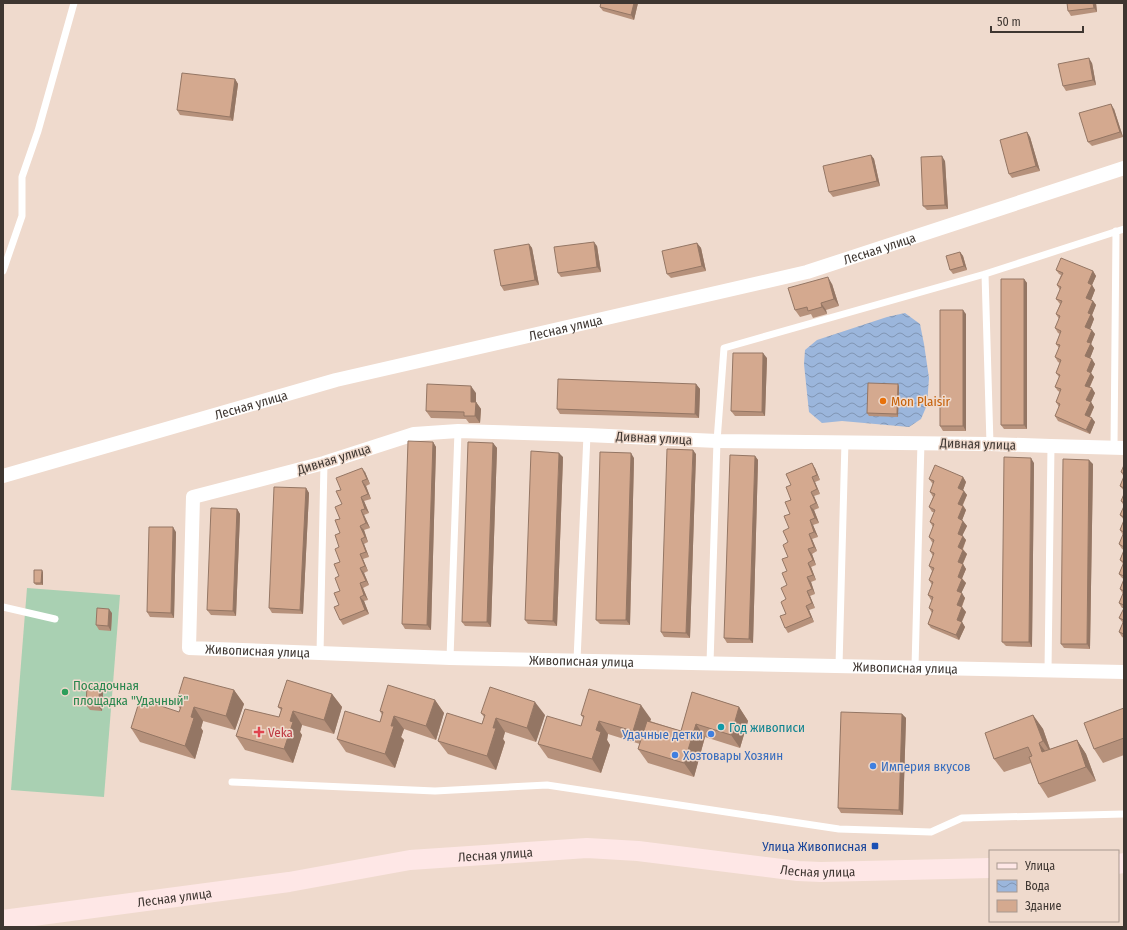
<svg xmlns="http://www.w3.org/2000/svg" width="1127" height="930" font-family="'Fira Sans Condensed',sans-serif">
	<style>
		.pitch { fill: #a9d0b2 }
		.water { fill: url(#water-waves) }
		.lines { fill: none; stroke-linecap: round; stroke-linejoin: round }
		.lane { stroke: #fff; stroke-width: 7 }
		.street { stroke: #fff; stroke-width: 14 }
		.secondary { stroke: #fee7e6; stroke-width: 20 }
		.wall { fill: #b6917b }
		.shaded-wall { fill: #947664 }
		.building { fill: #d4a98f; stroke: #947664 }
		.food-dot { fill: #e8710a; stroke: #efdacd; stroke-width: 1.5 }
		.leisure-dot { fill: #2e9e5b; stroke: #efdacd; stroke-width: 1.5 }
		.culture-dot { fill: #0f9aa8; stroke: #efdacd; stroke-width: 1.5 }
		.health-dot { fill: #e0444e; stroke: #efdacd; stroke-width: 1.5 }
		.shop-dot { fill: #3f7fe0; stroke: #efdacd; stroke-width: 1.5 }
		.transit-dot { fill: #1a4fb4; stroke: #efdacd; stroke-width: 1.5 }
		.labels { text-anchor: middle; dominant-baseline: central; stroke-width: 3; stroke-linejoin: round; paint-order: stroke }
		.street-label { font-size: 13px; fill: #3e3631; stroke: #efdacd }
		.food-label { font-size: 13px; fill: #c56008; stroke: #efdacd; text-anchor: start }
		.leisure-label { font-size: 13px; fill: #27864d; stroke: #efdacd; text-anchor: start }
		.culture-label { font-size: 13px; fill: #0d838f; stroke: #efdacd; text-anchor: start }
		.health-label { font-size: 13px; fill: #be3a42; stroke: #efdacd; text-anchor: start }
		.shop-label { font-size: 13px; fill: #366cbe; stroke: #efdacd; text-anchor: start }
		.transit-label { font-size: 13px; fill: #164399; stroke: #efdacd; text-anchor: end }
	</style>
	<defs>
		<pattern id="water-waves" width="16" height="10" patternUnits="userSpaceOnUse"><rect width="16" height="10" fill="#9bb6dc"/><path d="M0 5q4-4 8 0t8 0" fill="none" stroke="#8095b3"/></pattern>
	</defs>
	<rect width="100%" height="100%" fill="#efdacd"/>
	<path class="pitch" d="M27,588L120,595L104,797L11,790Z"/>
	<path class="water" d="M905,313L920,324L924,344L929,378L927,405L921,419L909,427L842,421L822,423L809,412L804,364L805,350L817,340L887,317Z"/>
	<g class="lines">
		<path class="lane" d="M3,271L22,216V177L38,131L74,3
			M985,274L990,444
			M1114,447L1116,231
			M3,607L55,619
			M320,654L324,463
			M450,658L458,431
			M577,660L587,435
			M710,663L717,441L724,348L985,274L1124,229
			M839,666L845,441
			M915,667L921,442
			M1048,670L1051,446
			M232,782L435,791L547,785L839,829L931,832L962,818L1124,814"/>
		<g class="street">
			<path id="s1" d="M1124,448L1051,446L990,444L717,441L587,435L458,431L414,434L324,463L193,497L189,648L450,658L1124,672"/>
			<path id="s2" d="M3,476L336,380L807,272L1124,168"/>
		</g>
		<g class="secondary">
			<path d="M1118,864L1124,863"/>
			<path id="s3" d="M3,920L289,882L410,860L587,848L638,851L798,871L821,872L990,868"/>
		</g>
	</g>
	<path class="wall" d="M638,3L634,20L603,11L600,7Z
		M1096,3L1097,12L1071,16L1068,11Z
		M1092,63L1096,85L1066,91L1063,86Z
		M235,79L238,84L233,121L180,115L177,110Z
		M1114,109L1123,137L1092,146L1088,142Z
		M1027,132L1030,137L1040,171L1012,178L1009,174Z
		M871,155L874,159L880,186L833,197L829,192Z
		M945,161L948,209L927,210L923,206Z
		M697,243L701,248L706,271L671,278L667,274Z
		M529,244L532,248L539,285L504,291L501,286Z
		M597,246L601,272L561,277L558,273Z
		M960,252L963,256L967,270L953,274L950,270Z
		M1056,270L1093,271L1096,276L1092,285L1095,290L1091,300L1093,301L1096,305L1092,315L1094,319L1090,329L1095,334L1091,344L1094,348L1090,358L1095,364L1091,373L1094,377L1090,387L1095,393L1091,402L1094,407L1090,417L1095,422L1090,434L1058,421L1055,416L1059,407L1056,402L1060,392L1058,391L1055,387L1059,377L1056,373L1060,363L1058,362L1055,357L1059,348L1056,344L1060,334L1058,333L1055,328L1059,319L1056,314L1060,304L1056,299L1060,290L1057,285L1061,275L1059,274Z
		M1024,279L1027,283V429H1004L1001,425Z
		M832,284L839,306L826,310L827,314L813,318L811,314L800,317L795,310Z
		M966,314V431H943L940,426Z
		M767,358L765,416H735L731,411Z
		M696,384L700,389L699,418L560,414L557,409Z
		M898,384L899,387L898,417L869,416L867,413Z
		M476,393V402L481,409L480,423H469L466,419L431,418L426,411Z
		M433,442L436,447L431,630L405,629L402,624Z
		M493,443L497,448L491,627L465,626L462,622Z
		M696,454L690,638L664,637L661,632Z
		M755,456L758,460L753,643H727L724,638Z
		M563,457L557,626L528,624L525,620Z
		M634,458L630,625L600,624L596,620Z
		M1034,463L1032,647L1006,646L1002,642Z
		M1093,464L1090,649L1064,648L1061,644Z
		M1124,465V491L1120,486L1124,477L1121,472Z
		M815,468L820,480L815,482L820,494L814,496L819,508L814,510L819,523L813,525L818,537L812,539L817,551L812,554L816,565L811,567L816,580L811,582L815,594L810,596L815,608L809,610L814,622L788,633L785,628L791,485Z
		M365,472L370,484L366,486L371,499L364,501L369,513L364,515L370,528L364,530L368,542L364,544L369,557L363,559L368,571L364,573L369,585L363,588L368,600L364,601L369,614L343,625L340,620L339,605L340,591L339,576L340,562L339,547L340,533V519L342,504L341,490Z
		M963,477L966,482L963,490L967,495L963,505L966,510L962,520L967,526L962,536L966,540L963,549L967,554L963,564L966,569L962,578L966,583L961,593L965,598L962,607L966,612L962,622L965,627L959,640L931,628L928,624L932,613L929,608L932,600H931L928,595L932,585L929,580L932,571L929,566L933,556L930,551L933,543L932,542L929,537L933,527L930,522L934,512H932L929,507L933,497L930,492L933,484L932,483L929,479Z
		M306,488L309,493L303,614L272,613L269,608Z
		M1124,494V520L1120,515L1124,506L1121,501Z
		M237,509L240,514L236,616L211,615L207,610Z
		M1124,520V550L1122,549L1119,544L1123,535L1120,530Z
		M176,532L174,618L150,617L147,612Z
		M1124,550V638L1122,637L1119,632L1123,623L1119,618L1124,608H1122L1119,603L1123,594L1120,589L1124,579L1122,578L1119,574L1123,564L1120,560Z
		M43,572V585H36L34,583Z
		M112,613L111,631L99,630L96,625Z
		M234,690L244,704L235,730L203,721L201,728L203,731L195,759L140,742L131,728L179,712L180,709L176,703Z
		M692,692L739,707L748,721L740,748L705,737L694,777L648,763L638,749L640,744L608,734L607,740L610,745L601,773L548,758L538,744L581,726L584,719L581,715L651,719L650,721L681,731Z
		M103,693L102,711L90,710L86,705Z
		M332,694L342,707L334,734L302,725L300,732L302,735L293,763L245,750L236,736L279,717L281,710L278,707Z
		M435,700L444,713L436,740L404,729L401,737L404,740L395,768L346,752L337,739L380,722L382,715L380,711Z
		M1124,708V755L1103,763L1094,749Z
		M481,713L545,715L536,742L505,732L503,739L505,742L496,770L448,754L438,741L482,724L484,717Z
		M902,714L906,718L903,815L841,813L838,808Z
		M1033,715L1043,729L1050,749L1077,740L1086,754L1096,781L1048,798L1039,784L1031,763L1004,772L994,759Z"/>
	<path class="shaded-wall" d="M634,3H638L634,20L631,15Z
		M1093,3H1096L1097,12L1094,8Z
		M1089,58L1092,63L1096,85L1093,80Z
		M235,79L238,84L233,121L230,117Z
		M1111,104L1114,109L1123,137L1120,132Z
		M1027,132L1030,137L1040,171L1036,166Z
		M871,155L874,159L880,186L877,181Z
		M942,156L945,161L948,209L945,205Z
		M594,242L597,246L601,272L597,267Z
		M697,243L701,248L706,271L702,266Z
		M529,244L532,248L539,285L535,280Z
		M960,252L963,256L967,270L964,266Z
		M1093,271L1096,276L1092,285L1095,290L1090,303L1086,298L1088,283Z
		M828,277L832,284L839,306L834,299Z
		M1024,279L1027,283V429L1024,425Z
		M1093,301L1096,305L1092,315L1094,319L1089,332L1085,327L1088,313Z
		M821,303L826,310L827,314L822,307Z
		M963,310L966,314V431L963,426Z
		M1092,330L1095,334L1091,344L1094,348L1089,361L1085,356L1087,342Z
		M763,353L767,358L765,416L762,412Z
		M1092,359L1095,364L1091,373L1094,377L1088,390L1085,386L1087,371Z
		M696,384L700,389L699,418L695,414Z
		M898,384L899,387L898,417L897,414Z
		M471,386L476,393V402L481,409L480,423L475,416L471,402Z
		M1092,388L1095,393L1091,402L1094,407L1088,420L1085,415L1086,400Z
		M1092,418L1095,422L1090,434L1086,430Z
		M433,442L436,447L431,630L427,625Z
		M493,443L497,448L491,627L487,622Z
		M693,450L696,454L690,638L686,633Z
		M559,453L563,457L557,626L553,621Z
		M631,453L634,458L630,625L626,620Z
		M755,456L758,460L753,643L749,639Z
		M1031,458L1034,463L1032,647L1029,642Z
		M1089,460L1093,464L1090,649L1087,644Z
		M812,463L815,468L820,480L817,475Z
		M362,468L365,472L370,484L367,479Z
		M812,477L815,482L820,494L817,489Z
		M963,477L966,482L962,493L958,488Z
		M362,481L366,486L371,499L368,494Z
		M306,488L309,493L303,614L300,610Z
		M964,491L967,495L961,508L958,504Z
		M811,492L814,496L819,508L816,503Z
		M361,497L364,501L369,513L365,509Z
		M810,506L814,510L819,523L815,518Z
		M963,506L966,510L961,523L958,518Z
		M237,509L240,514L236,616L233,611Z
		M361,510L364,515L370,528L366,523Z
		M810,520L813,525L818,537L814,532Z
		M963,521L967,526L961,538L958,534Z
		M360,526L364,530L368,542L365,537Z
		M173,527L176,532L174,618L171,613Z
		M809,534L812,539L817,551L814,547Z
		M963,536L966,540L961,552L958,547Z
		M361,539L364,544L369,557L366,552Z
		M808,549L812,554L816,565L813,560Z
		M963,550L967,554L961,567L958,562Z
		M360,554L363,559L368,571L365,566Z
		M808,563L811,567L816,580L813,575Z
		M963,564L966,569L961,581L958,577Z
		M360,568L364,573L369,585L366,581Z
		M42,570L43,572V585L41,583Z
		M807,577L811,582L815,594L812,589Z
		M962,579L966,583L960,596L957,591Z
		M360,583L363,588L368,600L364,595Z
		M807,591L810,596L815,608L812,603Z
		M962,593L965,598L960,610L957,605Z
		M360,597L364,601L369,614L365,610Z
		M806,606L809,610L814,622L811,617Z
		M962,607L966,612L960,625L957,620Z
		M109,609L112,613L111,631L108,626Z
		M962,622L965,627L959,640L956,635Z
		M100,688L103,693L102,711L98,706Z
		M234,690L244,704L235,730L226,716Z
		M332,694L342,707L334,734L324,720Z
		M435,700L444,713L436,740L426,726Z
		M535,702L545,715L536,742L527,728Z
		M641,705L651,719L642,745L633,731Z
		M194,707L203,721L201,728L203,731L195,759L185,746L191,717Z
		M739,707L748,721L740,748L731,735Z
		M293,711L302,725L300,732L302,735L293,763L284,749L290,721Z
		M902,714L906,718L903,815L899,810Z
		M1033,715L1043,729L1052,755L1043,741Z
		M394,716L404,729L401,737L404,740L395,768L385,754L391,726Z
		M496,718L505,732L503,739L505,742L496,770L487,756L493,728Z
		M599,721L608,734L607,740L610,745L601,773L592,759L596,730Z
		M696,724L705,737L694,777L684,763Z
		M1077,740L1086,754L1096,781L1086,767Z
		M1039,743L1049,756L1042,752Z"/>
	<path class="building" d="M601,3H634L631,15L600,7Z
		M1067,3H1093L1094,8L1068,11Z
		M1089,58L1093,80L1063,86L1058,64Z
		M182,73L235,79L230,117L177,110Z
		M1111,104L1120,132L1088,142L1079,113Z
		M1027,132L1036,166L1009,174L1000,140Z
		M871,155L877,181L829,192L823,166Z
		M942,156L945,205L923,206L921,157Z
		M594,242L597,267L558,273L554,247Z
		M697,243L702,266L667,274L662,251Z
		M529,244L535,280L501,286L494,250Z
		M960,252L964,266L950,270L946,256Z
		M1061,258L1093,271L1088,283L1092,285L1086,298L1093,301L1088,313L1091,314L1085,327L1092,330L1087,342L1091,343L1085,356L1092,359L1087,371L1091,373L1085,386L1092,388L1086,400L1091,402L1085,415L1092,418L1086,430L1055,416L1060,404L1056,402L1061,389L1055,387L1060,375L1056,373L1061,360L1055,357L1060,345L1056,344L1061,331L1055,328L1060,316L1056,314L1062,301L1056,299L1061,287L1057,285L1063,273L1056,270Z
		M828,277L834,299L821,303L822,307L808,311L807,307L795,310L788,288Z
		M1001,279H1024V425H1001Z
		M940,310H963V426H940Z
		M733,353H763L762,412L731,411Z
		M558,379L696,384L695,414L557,409Z
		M868,383L898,384L897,414L867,413Z
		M427,384L471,386V402H476L475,416H464V412L426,411Z
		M408,441L433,442L427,625L402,624Z
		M468,442L493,443L487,622H462Z
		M667,449L693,450L686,633L661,632Z
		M531,451L559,453L553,621L525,620Z
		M600,452L631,453L626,620H596Z
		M730,455L755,456L749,639L724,638Z
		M1004,457L1031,458L1029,642H1002Z
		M1063,459L1089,460L1087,644H1061Z
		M812,463L817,475L812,477L817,489L811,492L816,503L810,506L815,518L810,520L814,532L809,534L814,547L808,549L813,560L808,563L813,575L807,577L812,589L807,591L812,603L806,606L811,617L785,628L780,616L786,614L781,602L786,599L781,588L787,585L782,573L787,571L782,559L788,557L783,545L788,542L783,531L789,528L784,516L790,514L785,502L791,500L786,487L791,485L786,474Z
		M935,465L963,477L958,488L964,491L958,504L963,506L958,518L963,521L958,534L963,536L958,547L963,550L958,562L963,564L958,577L962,579L957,591L962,593L957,605L962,607L957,620L962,622L956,635L928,624L933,610L929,608L933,597L928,595L933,582L929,580L934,568L929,566L934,553L930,551L934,540L929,537L934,524L930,522L935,510L929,507L935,494L930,492L934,481L929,479Z
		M1124,465V474L1121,472Z
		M362,468L367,479L362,481L368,494L361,497L365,509L361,510L366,523L360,526L365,537L361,539L366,552L360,554L365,566L360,568L366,581L360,583L364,595L360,597L365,610L340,620L334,607L339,605L334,593L340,591L335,578L339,576L334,564L340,562L335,549L339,547L335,535L340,533L335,520L340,519L335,507L342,504L336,491L341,490L336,478Z
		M1124,476V488L1120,486Z
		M274,487L306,488L300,610L269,608Z
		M1124,494V503L1121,501Z
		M1124,506V517L1120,515Z
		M211,508L237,509L233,611L207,610Z
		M1124,520V547L1119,544L1124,532L1120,530Z
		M149,527H173L171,613L147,612Z
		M1124,550V562L1120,560Z
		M1124,562V576L1119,574Z
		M34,570H42L41,583H34Z
		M1124,579V605L1119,603L1124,591L1120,589Z
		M97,608L109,609L108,626L96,625Z
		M1124,608V634L1119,632L1124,620L1119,618Z
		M184,677L234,690L226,716L194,707L191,717L194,718L185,746L131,728L140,699L179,712L182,704L176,703Z
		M287,680L332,694L324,720L293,711L290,721L293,722L284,749L236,736L245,709L279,717L282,708L278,707Z
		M388,685L435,700L426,726L394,716L391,726H394L385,754L337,739L345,711L380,722L383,712L380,711Z
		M87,687L100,688L98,706L86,705Z
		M490,687L535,702L527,728L496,718L493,728H496L487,756L438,741L447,713L482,724L485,715L481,713Z
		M589,689L641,705L633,731L599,721L596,730L601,732L592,759L538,744L547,716L581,726L584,716L581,715Z
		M692,692L739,707L731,735L696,724L684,763L638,749L647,721L681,731Z
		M1124,708V738L1094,749L1084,723Z
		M841,712L902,714L899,810L838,808Z
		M1033,715L1043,741L1039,743L1042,752L1077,740L1086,767L1039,784L1029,757L1032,756L1028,747L994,759L985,733Z"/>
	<circle class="food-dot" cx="883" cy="401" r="4"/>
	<circle class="leisure-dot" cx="65" cy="692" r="4"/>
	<circle class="culture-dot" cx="721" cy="727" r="4"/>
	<path class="health-dot" d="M257 726h4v4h4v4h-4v4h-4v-4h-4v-4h4z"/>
	<g class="shop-dot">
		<circle cx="711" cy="734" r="4"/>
		<circle cx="675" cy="755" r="4"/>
		<circle cx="873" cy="766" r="4"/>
	</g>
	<rect class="transit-dot" x="871" y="842" width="8" height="8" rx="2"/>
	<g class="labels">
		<g class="street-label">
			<text stroke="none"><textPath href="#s2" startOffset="906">Лесная улица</textPath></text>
			<text stroke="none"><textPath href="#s2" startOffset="582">Лесная улица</textPath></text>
			<text stroke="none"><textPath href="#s2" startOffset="258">Лесная улица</textPath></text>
			<text transform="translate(654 438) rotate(3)">Дивная улица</text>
			<text transform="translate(978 444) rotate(2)">Дивная улица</text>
			<text transform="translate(334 459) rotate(-17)">Дивная улица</text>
			<text stroke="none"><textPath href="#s1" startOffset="1160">Живописная улица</textPath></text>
			<text stroke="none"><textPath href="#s1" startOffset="1484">Живописная улица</textPath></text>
			<text stroke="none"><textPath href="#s1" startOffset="1808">Живописная улица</textPath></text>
			<text stroke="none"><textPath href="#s3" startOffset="497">Лесная улица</textPath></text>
			<text stroke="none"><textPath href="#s3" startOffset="821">Лесная улица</textPath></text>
			<text stroke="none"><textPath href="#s3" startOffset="173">Лесная улица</textPath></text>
		</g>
		<g class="food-label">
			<text x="891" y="401">Mon Plaisir</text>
		</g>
		<g class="leisure-label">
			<text x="73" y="685">Посадочная<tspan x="73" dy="15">площадка "Удачный"</tspan></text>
		</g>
		<g class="culture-label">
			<text x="729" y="727">Год живописи</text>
		</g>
		<g class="health-label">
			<text x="268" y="732">Veka</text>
		</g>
		<g class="shop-label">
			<text x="703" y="734" text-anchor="end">Удачные детки</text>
			<text x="683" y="755">Хозтовары Хозяин</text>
			<text x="881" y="766">Империя вкусов</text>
		</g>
		<g class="transit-label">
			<text x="867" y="846">Улица Живописная</text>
		</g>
	</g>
	<rect width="1127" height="930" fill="none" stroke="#3e3631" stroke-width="8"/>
	<rect x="989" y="850" width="130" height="72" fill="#efdacd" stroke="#a8988f"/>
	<rect x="997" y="863" width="20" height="6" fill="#fee7e6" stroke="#a8988f"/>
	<text x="1025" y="870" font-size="12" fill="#3e3631">Улица</text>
	<rect x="997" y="880" width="20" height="12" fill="url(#water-waves)" stroke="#a8988f"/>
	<text x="1025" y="890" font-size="12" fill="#3e3631">Вода</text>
	<rect x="997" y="900" width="20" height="12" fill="#d4a98f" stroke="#a8988f"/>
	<text x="1025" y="910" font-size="12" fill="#3e3631">Здание</text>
	<path d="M991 26v6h92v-6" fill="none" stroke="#3e3631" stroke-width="2"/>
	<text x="997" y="26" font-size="12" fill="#3e3631" stroke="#efdacd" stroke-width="3" paint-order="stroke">50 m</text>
</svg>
